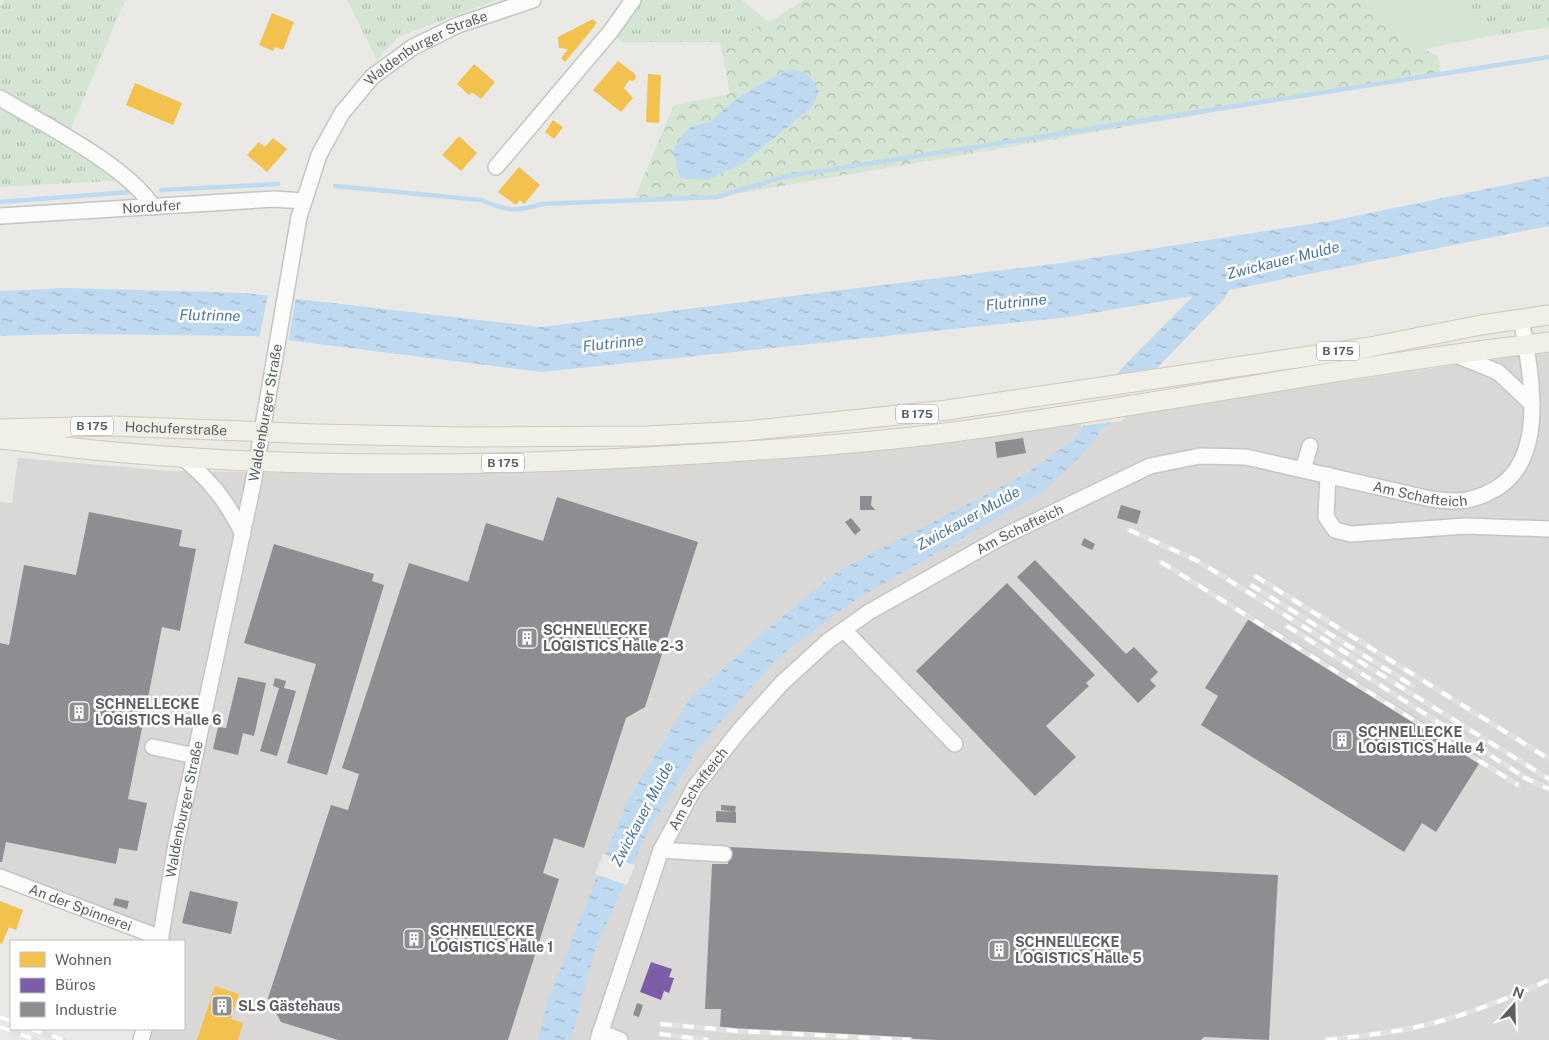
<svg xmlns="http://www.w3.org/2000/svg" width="1549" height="1040" font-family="'Public Sans',sans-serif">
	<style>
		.industrial { fill: #dad8d6 }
		.grass { fill: url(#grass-tufts) }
		.forest { fill: url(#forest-crowns) }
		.park { fill: #d5e5d3 }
		.water { fill: url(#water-ripples) }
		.pier { fill: #eae9e6 }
		.homes { fill: #f2c14e }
		.offices { fill: #7b5ea7 }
		.industry { fill: #8d8d92 }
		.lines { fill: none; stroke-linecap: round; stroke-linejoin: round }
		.stream { stroke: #bfdaf0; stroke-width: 4.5 }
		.minor-casing { stroke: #c5c5c5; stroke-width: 18 }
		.major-casing { stroke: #cfc9b7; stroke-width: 21 }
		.minor { stroke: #fcfcfb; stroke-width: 15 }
		.major { stroke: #f1f0e8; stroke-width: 19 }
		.rail-casing { stroke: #e2e1e1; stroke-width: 5.5 }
		.rail { stroke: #fff; stroke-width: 4; stroke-dasharray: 11; stroke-linecap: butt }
		.labels { text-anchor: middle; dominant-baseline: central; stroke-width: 5; stroke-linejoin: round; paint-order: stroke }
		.shield { fill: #fff; stroke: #8d8f91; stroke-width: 1 }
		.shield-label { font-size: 12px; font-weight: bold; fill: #5c5f62 }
		.street-label { font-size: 14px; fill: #5c5f62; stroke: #fff }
		.poi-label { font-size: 14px; font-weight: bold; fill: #5c5f62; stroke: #fff; text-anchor: start }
		.water-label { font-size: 15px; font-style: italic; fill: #4c77a4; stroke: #fff }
	</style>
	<defs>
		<pattern id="grass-tufts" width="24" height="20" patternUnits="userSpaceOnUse" patternTransform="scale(1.25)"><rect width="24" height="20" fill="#d5e5d3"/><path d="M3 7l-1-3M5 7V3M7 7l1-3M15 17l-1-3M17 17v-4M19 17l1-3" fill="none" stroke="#b0bdaf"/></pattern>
		<pattern id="forest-crowns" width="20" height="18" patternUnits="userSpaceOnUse" patternTransform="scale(1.25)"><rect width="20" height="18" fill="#d5e5d3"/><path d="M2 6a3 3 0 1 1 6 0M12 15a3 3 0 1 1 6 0" fill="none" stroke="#b0bdaf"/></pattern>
		<pattern id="water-ripples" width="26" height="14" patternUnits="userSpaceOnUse" patternTransform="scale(1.25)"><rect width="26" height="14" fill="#bfdaf0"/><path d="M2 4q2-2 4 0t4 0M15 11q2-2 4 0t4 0" fill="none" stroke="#9eb4c6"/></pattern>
	</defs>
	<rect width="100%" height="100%" fill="#eae9e6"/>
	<path class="industrial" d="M1549,351V1040H142L144,1029H184V941H160L0,874V502L12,503L18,458L171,471L330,473L644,466L798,456L1171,407Z"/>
	<path class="grass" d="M5,0H125L67,138L127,180L0,187V6Z
		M347,0H497L398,37L377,60Z
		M632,0H742L769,22L720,42H623L611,31Z
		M1467,0H1549V27L1486,37Z"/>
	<path class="forest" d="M804,0H1363L1424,49L1438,56L1441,73L717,197L634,199L674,105L730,94L720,42L769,22Z"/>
	<path class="park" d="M1363,0H1467L1486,37L1424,49Z"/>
	<path class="water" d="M791,69C808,73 810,75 819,91L813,106L742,164L706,180L680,178L673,152C687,128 684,127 711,122C732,98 762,82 791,69Z
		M1549,176V226L1229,290L1223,300L1159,366L1120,419L1104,426L1085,452L1044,491L852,602L775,660L696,751L644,839L595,950L571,1040H538L548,999L627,801L691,697L765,631L838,571L1022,476L1075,439L1121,369L1193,296L1069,317L541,372L254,336L66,334L0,336V291L67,288L245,293L541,327L1061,263L1336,220Z"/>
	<path class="pier" d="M268,294L296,297L288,343L259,339Z
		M1160,368L1122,421L1080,426L1114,375Z
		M603,854L635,865L627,885L595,874Z"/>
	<path class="homes" d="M272,13L294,22L283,50L275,47L273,51L259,45Z
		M593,19L597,23L565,62L561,58L568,49L559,48L558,37Z
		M618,61L635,74L636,78L633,81L629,80L624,88L633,98L621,112L593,90Z
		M474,64L495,82L481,99L472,92L469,95L457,84Z
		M648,74L661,75L659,123L646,122Z
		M135,83L182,103L173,125L126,105Z
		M553,120L563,127L554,139L545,132Z
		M459,136L477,153L461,171L442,155Z
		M273,138L287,149L267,172L247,155L259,142L265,147Z
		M519,167L540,185L524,204L520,200L516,205L498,192Z
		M0,901L23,910L16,930L9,927L2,944L0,943Z
		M215,986L239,994L231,1019L243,1023L238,1040H197Z"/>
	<path class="offices" d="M651,962L672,969L669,977L674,978L669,993L664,991L661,1000L640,992Z"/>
	<path class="industry" d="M1023,438L1026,453L997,458L995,442Z
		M860,496H872L871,505L875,510H860Z
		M557,497L698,542L645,707L626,718L584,848L554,838L543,873L559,879L508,1040H338L281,1022L268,998L331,805L348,810L359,774L342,768L409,563L468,582L486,523L543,541Z
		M1121,505L1141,511L1137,524L1117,518Z
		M89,512L182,530L179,546L196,549L180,631L162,627L128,799L147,803L137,851L119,848L116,864L6,842L2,862H0V643L9,645L24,565L76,575Z
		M851,518L861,530L855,535L845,522Z
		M1084,538L1095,544L1092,550L1081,545Z
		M274,544L374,574L372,581L384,585L327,775L287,763L316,664L244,643Z
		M1035,560L1126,654L1134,647L1158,672L1150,680L1156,686L1138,703L1017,577Z
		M1007,583L1095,675L1086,683L1089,686L1046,726L1076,757L1035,796L916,671Z
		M1251,615L1482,759L1436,832L1422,823L1404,852L1201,725L1218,696L1205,688Z
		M238,677L266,683L254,736L243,733L238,755L213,749L218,727L226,728Z
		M275,678L286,681L284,688L296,691L277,756L260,751L279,688L273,686Z
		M721,805L736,806L735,812L721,810Z
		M716,811L736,812V823L716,822Z
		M729,847L1278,875L1269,1040L1204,1037L1201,1040H938L720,1029L721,1009H705L712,864H728Z
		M190,891L238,902L231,934L182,923Z
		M115,898L129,901L127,909L113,905Z
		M637,1003L643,1005L639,1017L633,1015Z"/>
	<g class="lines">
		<path class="stream" d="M335,186L481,200C506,211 516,212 542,204L717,197L783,177L1549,57
			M161,190L278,184
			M0,202L130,192"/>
		<g class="minor-casing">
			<g id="minor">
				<path d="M0,98C43,124 128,166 153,207"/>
				<path d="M496,167L611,31L633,0"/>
				<path id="s1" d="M0,216L274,199L303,201"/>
				<path d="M1456,355L1498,372L1532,404"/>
				<path d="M182,457C211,481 226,500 243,534"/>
				<path d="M1303,469L1310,446"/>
				<path d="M1328,475L1326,517L1335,530L1351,534L1466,526L1549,529"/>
				<path d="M844,630L955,744"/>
				<path d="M153,747L195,756"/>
				<path d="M661,850L724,854"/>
				<path id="s2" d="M0,877L161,938"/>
				<path id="s3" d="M160,941L176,844L253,484L299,217L319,155L342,113L372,77L413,47L458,25L533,0"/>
				<path d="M600,1032L620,1040"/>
				<path d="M141,1040L144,1029"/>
				<path id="s4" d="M598,1040L661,850L695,787L739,731L782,683L828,641L869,612L998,539L1150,466L1200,456L1246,457L1431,499C1439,500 1449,501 1457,501C1472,501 1485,495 1497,488C1549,456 1530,370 1521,318"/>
			</g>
		</g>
		<g class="major-casing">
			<g id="major">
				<path id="s5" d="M0,429L114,426L317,434L463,437L647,436L745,431L947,410L1370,347L1481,325L1549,315"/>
				<path d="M0,439C31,442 62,447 93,450C286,469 487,467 680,455C771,450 863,444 953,432C1152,406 1349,365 1549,342"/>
			</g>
		</g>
		<use href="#minor" class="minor"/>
		<use href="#major" class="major"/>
		<g class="rail-casing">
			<path id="rail" d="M1129,530L1198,561L1549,779
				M1161,562L1518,785
				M1255,576L1549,759
				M1251,585L1413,686
				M1287,626L1529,780
				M1523,777L1549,789
				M0,1017L11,1021
				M661,1024L737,1031L910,1040
				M0,1027L36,1040
				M31,1029L64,1040
				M660,1034L708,1040
				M1326,1040C1359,1036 1393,1033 1425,1025C1468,1015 1509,998 1549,980"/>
		</g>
		<use href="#rail" class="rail"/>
	</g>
	<defs>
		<g id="building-square" transform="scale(1.125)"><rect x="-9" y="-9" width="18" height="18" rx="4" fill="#8e8f90" stroke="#fff"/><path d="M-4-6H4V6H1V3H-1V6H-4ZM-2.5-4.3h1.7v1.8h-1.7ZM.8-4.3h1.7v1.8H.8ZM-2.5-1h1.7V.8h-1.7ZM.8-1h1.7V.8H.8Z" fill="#fff"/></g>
	</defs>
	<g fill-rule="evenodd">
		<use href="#building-square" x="527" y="638"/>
		<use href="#building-square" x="79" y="712"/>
		<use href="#building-square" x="1342" y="740"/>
		<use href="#building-square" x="414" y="939"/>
		<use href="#building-square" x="999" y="950"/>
		<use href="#building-square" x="222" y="1006"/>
	</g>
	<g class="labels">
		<g class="shield">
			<rect x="1317" y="341.5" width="42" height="19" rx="4"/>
			<rect x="896" y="404.5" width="42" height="19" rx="4"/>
			<rect x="71" y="416.5" width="42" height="19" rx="4"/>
			<rect x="482" y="453.5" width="42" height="19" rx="4"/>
		</g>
		<g class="shield-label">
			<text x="1338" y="351">B 175</text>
			<text x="917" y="414">B 175</text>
			<text x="92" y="426">B 175</text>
			<text x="503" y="463">B 175</text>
		</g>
		<g class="street-label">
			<text stroke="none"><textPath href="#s3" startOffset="959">Waldenburger Straße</textPath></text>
			<text stroke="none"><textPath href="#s1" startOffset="152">Nordufer</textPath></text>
			<text stroke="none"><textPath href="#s3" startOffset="539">Waldenburger Straße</textPath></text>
			<text stroke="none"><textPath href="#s5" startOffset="176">Hochuferstraße</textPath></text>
			<text stroke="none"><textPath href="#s4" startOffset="1112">Am Schafteich</textPath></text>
			<text stroke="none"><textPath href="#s4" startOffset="692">Am Schafteich</textPath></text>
			<text stroke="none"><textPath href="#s4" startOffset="272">Am Schafteich</textPath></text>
			<text stroke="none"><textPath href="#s3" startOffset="134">Waldenburger Straße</textPath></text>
			<text stroke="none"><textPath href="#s2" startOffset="86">An der Spinnerei</textPath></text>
		</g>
		<g class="poi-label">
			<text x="543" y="630">SCHNELLECKE<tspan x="543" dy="16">LOGISTICS Halle 2-3</tspan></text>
			<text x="95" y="704">SCHNELLECKE<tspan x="95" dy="16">LOGISTICS Halle 6</tspan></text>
			<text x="1358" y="732">SCHNELLECKE<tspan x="1358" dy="16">LOGISTICS Halle 4</tspan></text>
			<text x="430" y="931">SCHNELLECKE<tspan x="430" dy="16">LOGISTICS Halle 1</tspan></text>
			<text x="1015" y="942">SCHNELLECKE<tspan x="1015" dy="16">LOGISTICS Halle 5</tspan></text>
			<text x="238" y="1006">SLS Gästehaus</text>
		</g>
		<g class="water-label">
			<text transform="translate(1283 260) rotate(-14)">Zwickauer Mulde</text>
			<text transform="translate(1016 302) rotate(-6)">Flutrinne</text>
			<text transform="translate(210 315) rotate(1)">Flutrinne</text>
			<text transform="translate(613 343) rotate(-6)">Flutrinne</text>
			<text transform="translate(968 518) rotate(-29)">Zwickauer Mulde</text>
			<text transform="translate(642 814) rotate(-62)">Zwickauer Mulde</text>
		</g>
	</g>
	<rect x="10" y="940" width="175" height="90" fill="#ffffff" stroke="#bebfc0"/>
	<rect x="20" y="952" width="25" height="15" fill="#f2c14e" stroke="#bebfc0"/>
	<text x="55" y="965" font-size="15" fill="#5c5f62">Wohnen</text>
	<rect x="20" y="978" width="25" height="15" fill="#7b5ea7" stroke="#bebfc0"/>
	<text x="55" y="990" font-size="15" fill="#5c5f62">Büros</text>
	<rect x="20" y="1002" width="25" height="15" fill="#8d8d92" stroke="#bebfc0"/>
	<text x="55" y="1015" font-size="15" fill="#5c5f62">Industrie</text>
	<g transform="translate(1514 1005) rotate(20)" stroke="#ffffff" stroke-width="4" paint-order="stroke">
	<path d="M0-4L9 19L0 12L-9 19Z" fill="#5c5f62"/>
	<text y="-8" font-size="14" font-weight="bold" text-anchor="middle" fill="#5c5f62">N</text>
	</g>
</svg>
